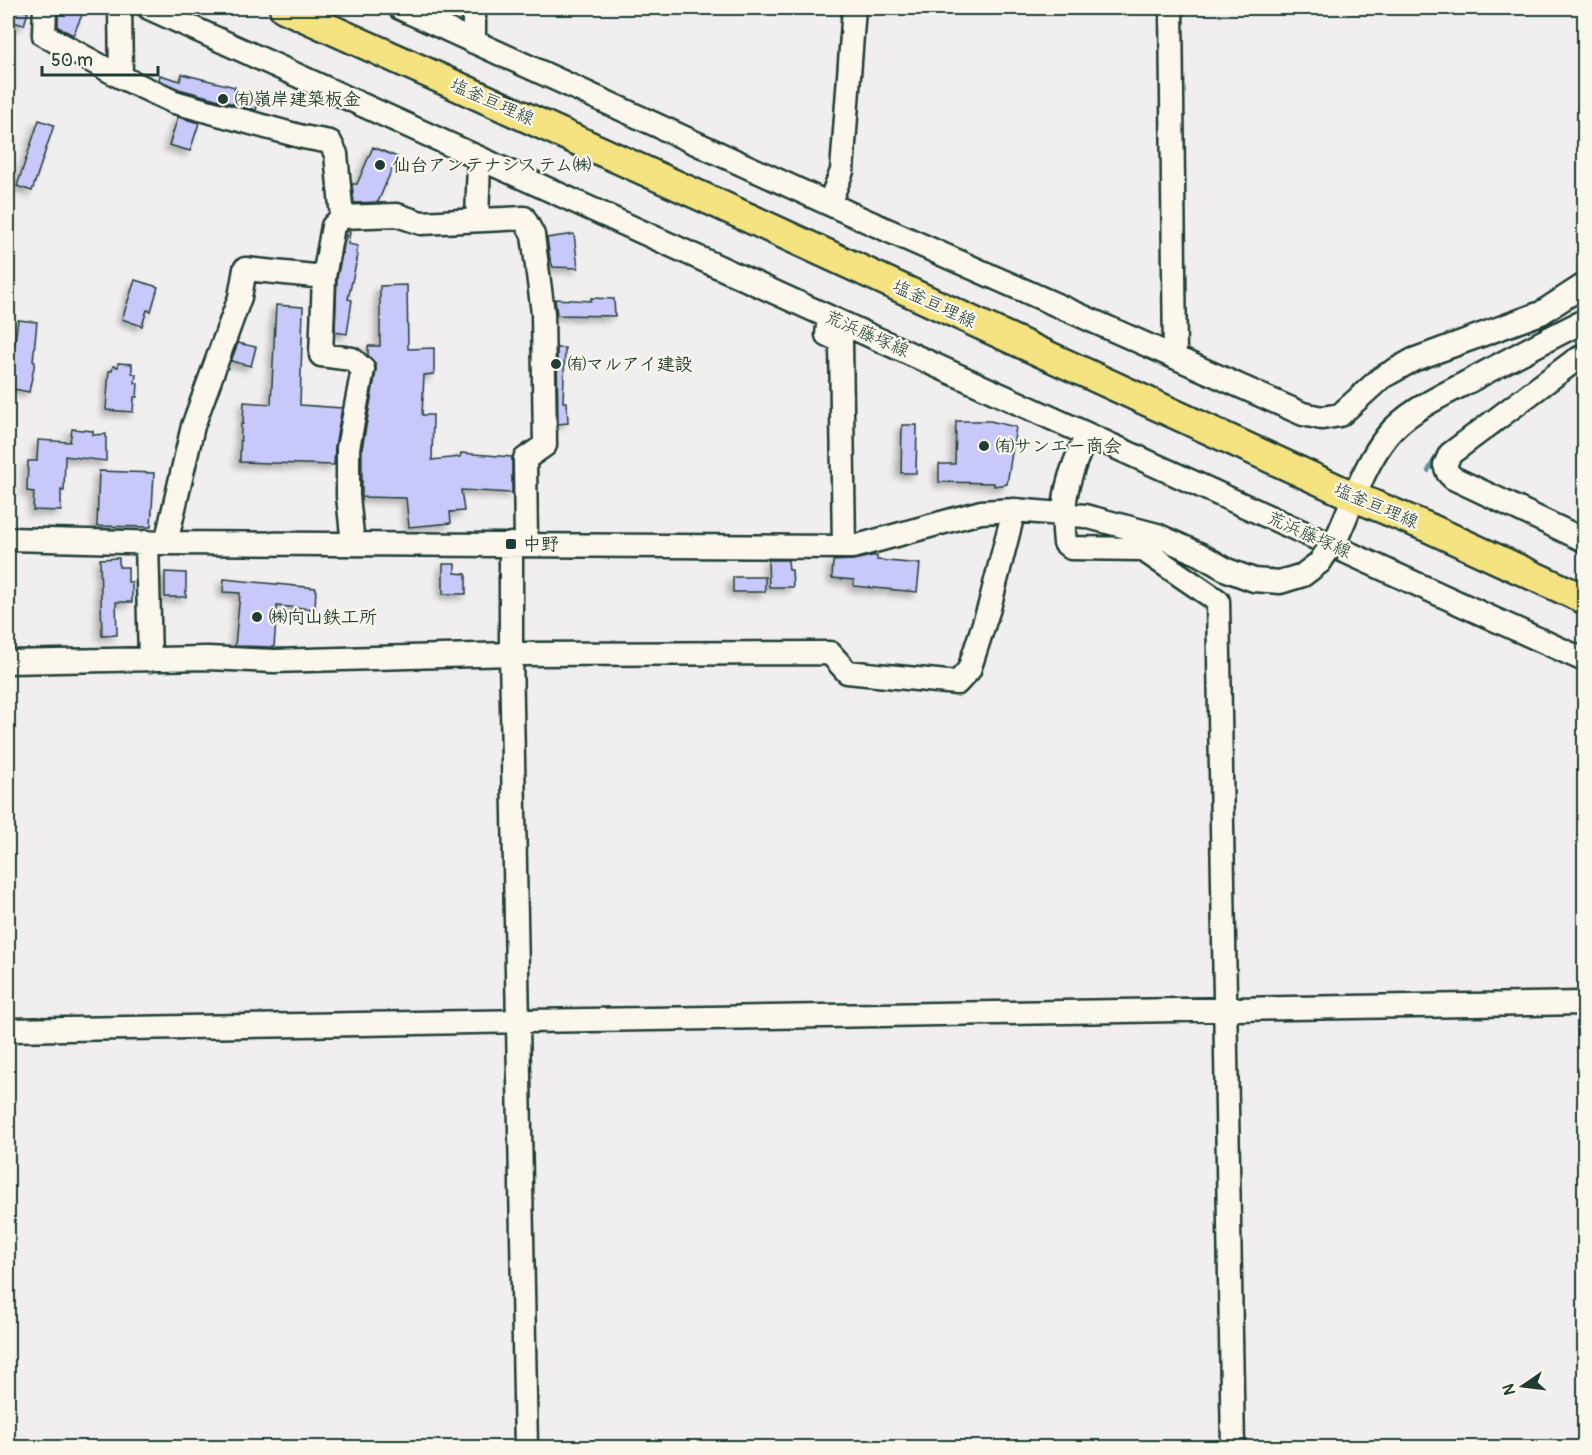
<svg xmlns="http://www.w3.org/2000/svg" width="1592" height="1455" font-family="Pangolin,'Klee One',sans-serif">
	<style>
		.lines { fill: none; stroke-linecap: round; stroke-linejoin: round }
		.stream { stroke: #5d999b; stroke-width: 4.5 }
		.building { fill: #c8c8fa; stroke: #1f3d34; stroke-width: 1.5; filter: url(#shadow) }
		.minor-casing { stroke: #1f3d34; stroke-width: 27 }
		.major-casing { stroke: #1f3d34; stroke-width: 33 }
		.minor { stroke: #fbf7ec; stroke-width: 22 }
		.major { stroke: #f5e382; stroke-width: 28 }
		.minor-bridge-casing { stroke: #1f3d34; stroke-width: 27; stroke-linecap: butt }
		.minor-bridge { stroke: #fbf7ec; stroke-width: 22 }
		.poi-dot { fill: #1f3d34; stroke: #fbf7ec; stroke-width: 2 }
		.labels { text-anchor: middle; dominant-baseline: central; stroke-width: 4.5; stroke-linejoin: round; paint-order: stroke }
		.poi-label { font-size: 18px; font-weight: bold; fill: #1f3d34; stroke: #fbf7ec; text-anchor: start }
		.street-label { font-size: 18px; fill: #1f3d34; stroke: #fbf7ec }
	</style>
	<defs>
		<filter id="shadow"><feDropShadow dx="-4.5" dy="4.5" stdDeviation="3" flood-color="#0004"/></filter>
	</defs>
	<rect width="100%" height="100%" fill="#f1eeef"/>
	<filter id="ink" filterUnits="userSpaceOnUse"><feTurbulence type="fractalNoise" baseFrequency=".0167" numOctaves="2"/><feDisplacementMap in="SourceGraphic" scale="12" xChannelSelector="R" yChannelSelector="G"/><feConvolveMatrix kernelMatrix="1 2 1 2 8 2 1 2 1" color-interpolation-filters="sRGB"/></filter>
	<g filter="url(#ink)">
		<g class="lines">
			<path class="stream" d="M1568,352L1584,342
				M1428,471L1440,449L1444,446"/>
		</g>
		<path class="building" d="M13,8L28,12L24,25L9,21Z
			M61,8H72L83,13L73,35L58,27V13Z
			M182,74L235,87L234,90L260,97L256,110L179,89L159,80L160,75L180,81Z
			M178,117L199,123L190,151L169,145Z
			M39,120L54,125L32,191L17,186Z
			M373,147L397,157L378,202L354,203L352,184H357Z
			M347,231L350,232L348,244L358,246L356,254L358,255L348,299L352,300L347,334L335,332L337,278Z
			M574,234L578,268L553,267L550,259L547,238Z
			M135,280L158,287L151,311L147,310L142,326L122,319Z
			M407,285L408,349L434,348V374L424,375L422,415H433L432,460L460,457L461,453L512,457V493L461,490L464,511L450,512L451,523L409,527L406,498L362,497V449L376,371V364L368,355V346H380V286Z
			M591,298L614,299L615,316L557,315L555,299L591,301Z
			M276,305L303,307L300,405L342,408L335,446L334,465L240,462L241,424H243L244,402L271,404Z
			M18,320L37,322L33,361L35,362L29,392L9,388L12,371H8V355L11,356L12,348L14,349Z
			M238,343L256,347L251,366L231,361Z
			M557,348H565L563,402H567L568,423L558,424Z
			M118,363L132,364V373L136,374L135,383H138L137,397H134L133,412L106,410L109,371H112L113,366L118,367Z
			M956,421H990L1016,427L1007,484L994,486V483L939,482V464H955Z
			M902,425H917L916,473H901Z
			M72,429L93,431V435L106,434V461L65,456L64,491L61,490V511L33,510L34,492L27,491L28,461H37L38,440L70,442Z
			M99,471L154,473L151,527L97,526Z
			M872,556H877V560L920,564L917,592L854,586V580L832,578L833,561L853,560Z
			M119,558V567H128V582H132V602H116L117,635L102,636L100,559Z
			M768,560H788L789,570H792L793,587H769Z
			M443,564H455V573L466,574V594H443Z
			M165,572L186,573V597H165Z
			M733,577H765V592H733Z
			M224,579L316,588L315,609L277,606L274,647L235,646L240,593L223,592Z"/>
		<g class="lines">
			<g class="minor-casing">
				<path id="minor" d="M45,8L44,35L121,77L174,102L303,137L330,142L336,154L342,217
					M120,8L121,77
					M149,8C626,229 1107,441 1584,660
					M400,8L860,218L1303,414L1322,418L1340,415L1381,378L1413,360L1541,313L1584,285
					M474,8V42
					M1171,8L1175,357
					M829,204L842,171L854,8
					M477,220L479,161
					M829,317L827,335L841,341L844,547
					M1584,356L1574,361L1450,454L1445,465L1448,473L1453,478L1584,540
					M1087,435C1069,473 1060,500 1065,543L1071,548L1142,549L1218,601L1233,1448
					M1338,535C1353,502 1364,465 1387,436C1405,413 1437,398 1462,385C1503,363 1543,341 1584,321
					M8,539L166,543L853,547L981,512L1014,510L1085,516L1157,535L1199,554L1227,570L1254,580L1280,582L1303,575L1320,562
					M147,542L150,660
					M166,543L193,426L240,297L245,269L324,277
					M353,544L348,496V448L363,369L352,359L321,355L324,277L333,226L342,217L397,215L421,223L524,218L533,235L543,313L545,445L525,459L526,544
					M511,544V654L526,1448
					M8,662L207,658L274,661L511,654L830,653L847,672L957,683L969,670L989,608L1014,510
					M8,1030L1584,1003"/>
			</g>
			<g class="major-casing">
				<path id="major" d="M284,8L716,203L1355,497L1427,527L1584,599"/>
			</g>
			<use href="#minor" class="minor"/>
			<use href="#major" class="major"/>
			<g class="minor-bridge-casing">
				<path id="minor-bridge" d="M1320,562L1338,535"/>
			</g>
			<use href="#minor-bridge" class="minor-bridge"/>
		</g>
	</g>
	<g class="poi-dot">
		<circle cx="223" cy="99" r="6"/>
		<circle cx="380" cy="165" r="6"/>
		<circle cx="556" cy="364" r="6"/>
		<circle cx="984" cy="446" r="6"/>
		<rect x="505" y="538" width="12" height="12" rx="3"/>
		<circle cx="257" cy="617" r="6"/>
	</g>
	<g class="labels">
		<g class="poi-label">
			<text x="235" y="99">㈲嶺岸建築板金</text>
			<text x="392" y="165">仙台アンテナシステム㈱</text>
			<text x="568" y="364">㈲マルアイ建設</text>
			<text x="996" y="446">㈲サンエー商会</text>
			<text x="523" y="544">中野</text>
			<text x="269" y="617">㈱向山鉄工所</text>
		</g>
		<g class="street-label">
			<text transform="translate(492 102) rotate(24)">塩釜亘理線</text>
			<text transform="translate(934 304) rotate(25)">塩釜亘理線</text>
			<text transform="translate(867 334) rotate(24)">荒浜藤塚線</text>
			<text transform="translate(1376 506) rotate(23)">塩釜亘理線</text>
			<text transform="translate(1309 535) rotate(24)">荒浜藤塚線</text>
		</g>
	</g>
	<rect width="1592" height="1455" fill="none" stroke="#fbf7ec" stroke-width="30"/>
	<rect x="15" y="15" width="1562" height="1425" fill="none" stroke="#1f3d34" stroke-width="2" filter="url(#ink)"/>
	<g transform="translate(1523 1386) rotate(256)" stroke="#fbf7ec" stroke-width="4.5" paint-order="stroke">
	<path d="M0-4.5L10 22L0 15L-10 22Z" fill="#1f3d34"/>
	<text y="-9" font-size="16" font-weight="bold" text-anchor="middle" fill="#1f3d34">N</text>
	</g>
	<path d="M42 66v9h116v-9" fill="none" stroke="#1f3d34" stroke-width="3"/>
	<text x="51" y="66" font-size="18" fill="#1f3d34" stroke="#fbf7ec" stroke-width="4.5" paint-order="stroke">50 m</text>
</svg>
